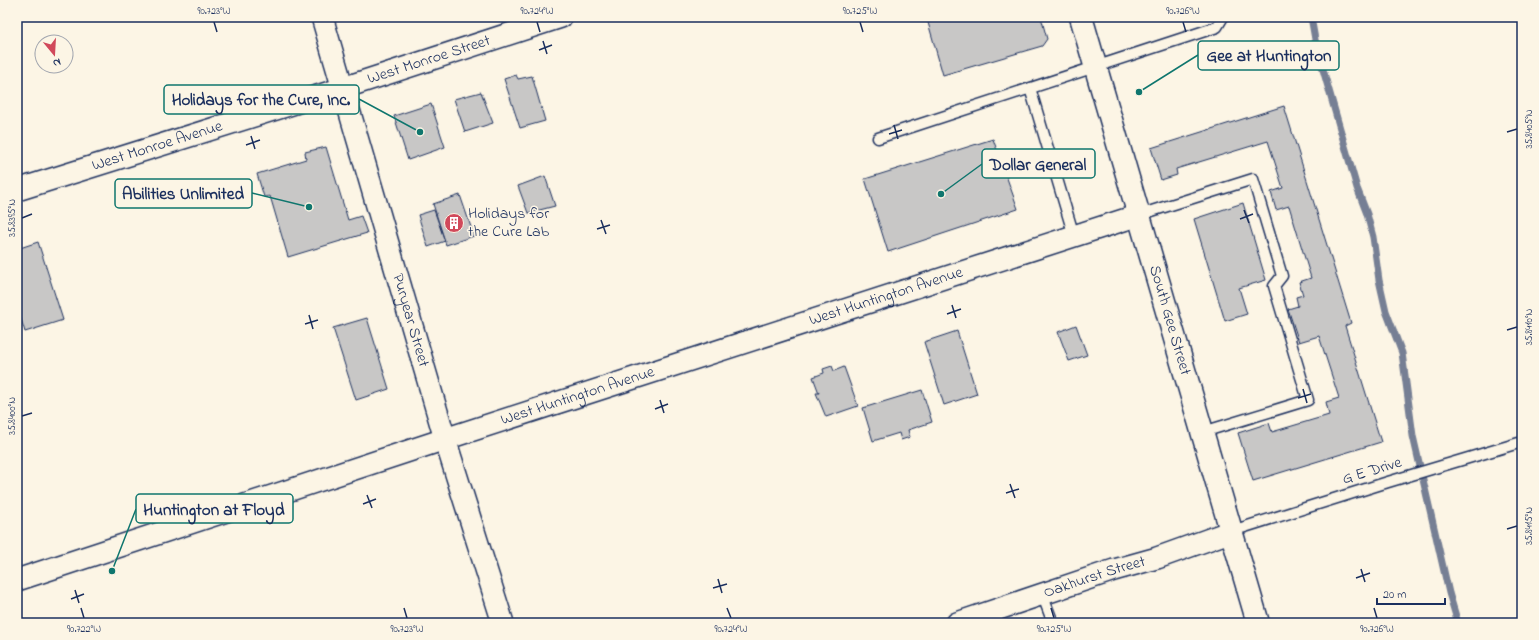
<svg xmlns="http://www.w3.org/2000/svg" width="1539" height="640" font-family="'Indie Flower',sans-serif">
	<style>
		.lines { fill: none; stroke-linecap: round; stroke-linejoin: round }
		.stream { stroke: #767f94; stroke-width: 7 }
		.building { fill: #c8c7c6; stroke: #1b2f5e }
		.service-casing { stroke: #1b2f5e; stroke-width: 13 }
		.minor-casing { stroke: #1b2f5e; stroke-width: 24 }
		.secondary-casing { stroke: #1b2f5e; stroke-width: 25 }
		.service { stroke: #fcf5e5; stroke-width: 10 }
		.minor { stroke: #fcf5e5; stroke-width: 21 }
		.secondary { stroke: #fcf5e5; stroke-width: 22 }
		.ticks { fill: none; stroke: #1b2f5e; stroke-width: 1.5 }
		.labels { text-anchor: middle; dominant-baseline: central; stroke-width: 3; stroke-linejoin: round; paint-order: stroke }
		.street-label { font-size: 16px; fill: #1b2f5e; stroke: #fcf5e5 }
		.poi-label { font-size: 16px; fill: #1b2f5e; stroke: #fcf5e5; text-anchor: start }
		.leader { fill: none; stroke: #0f766e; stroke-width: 1.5 }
		.callout-dot { fill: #0f766e; stroke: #fcf5e5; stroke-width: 1.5 }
		.callout { fill: #fcf5e5; stroke: #0f766e; stroke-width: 1.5 }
		.callout-label { font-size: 17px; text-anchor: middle; font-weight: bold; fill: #1b2f5e }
		.neatline { fill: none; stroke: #1b2f5e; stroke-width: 1.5 }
		.ticks-label { font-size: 10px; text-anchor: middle; fill: #1b2f5e }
	</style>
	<rect width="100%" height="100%" fill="#fcf5e5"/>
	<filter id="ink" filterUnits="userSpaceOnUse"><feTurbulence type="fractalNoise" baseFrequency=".025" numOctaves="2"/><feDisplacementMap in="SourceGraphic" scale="8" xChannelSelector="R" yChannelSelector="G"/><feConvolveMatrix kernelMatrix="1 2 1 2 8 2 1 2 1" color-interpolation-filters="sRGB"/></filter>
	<g filter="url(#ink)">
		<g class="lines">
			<path class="stream" d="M1311,17L1316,45L1357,188L1367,214L1373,237L1379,280L1386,311L1402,353L1413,436L1449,593L1458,623"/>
		</g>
		<path class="building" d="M928,17H1041L1047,39L1042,46L943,75L927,19L928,18Z
			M516,75L518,79L532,76L545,121L520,128L504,79Z
			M481,92L493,123L465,132L454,99Z
			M431,104L445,147L408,160L394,116Z
			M1284,106L1351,323L1345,326L1381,442L1253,481L1238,433L1269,423L1272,432L1329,415L1326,402L1339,398L1319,336L1299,342L1288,309L1298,306L1296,297L1303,295L1299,282L1311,278L1289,206L1276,210L1271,192L1283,188L1268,141L1176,169L1177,175L1161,180L1151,148Z
			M993,139L1018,209L888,252L865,179Z
			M326,147L348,220L361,216L367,233L288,257L270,196L264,197L257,174L306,159L305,152Z
			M545,176L555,206L528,213L518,186Z
			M460,195L474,236L446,245L433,204Z
			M1243,203L1266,280L1239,288L1247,314L1225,321L1194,219Z
			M434,210L445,241L428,247L418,215Z
			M38,242L63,320L25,332L17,306V249Z
			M367,318L389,389L356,400L333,328Z
			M1076,325L1087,355L1069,361L1058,332Z
			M957,331L977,394L944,405L924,342Z
			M832,366L834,371L844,367L858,406L826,417L816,393H819L813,377L824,373L823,369Z
			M922,390L932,422L908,430L910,437L901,440L899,433L873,441L863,408Z"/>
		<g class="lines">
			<g class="service-casing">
				<path id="service" d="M1030,88L1074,236
					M878,138L1217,27L1223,17
					M1139,215L1253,179L1282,276L1274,286L1308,400L1203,432
					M1232,531L1388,482L1522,442
					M1042,594L1053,623"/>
			</g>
			<g class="minor-casing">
				<g id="minor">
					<path id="s1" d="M322,17L445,439L503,623"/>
					<path id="s2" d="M17,190L343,88L561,17"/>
					<path id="s3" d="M17,580L445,439L1139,215"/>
					<path id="s4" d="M957,623L1114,570L1157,558L1232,531"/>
				</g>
			</g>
			<g class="secondary-casing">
				<g id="secondary">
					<path id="s5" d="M1081,17L1258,623"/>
				</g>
			</g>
			<use href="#service" class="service"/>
			<use href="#minor" class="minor"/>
			<use href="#secondary" class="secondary"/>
		</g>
	</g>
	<path class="ticks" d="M214,22L217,32M537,22L540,32M860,22L863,32M1183,22L1186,32M543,41L547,54M539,50L552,45M894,125L898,139M1507,132L1517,129M889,134L902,130M251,136L255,149M246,145L260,140M1244,210L1249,223M22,218L32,214M1240,219L1253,214M601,220L606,234M597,229L610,225M952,305L956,318M947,314L961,309M309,315L313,329M305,324L318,320M1507,330L1517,327M1303,389L1307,403M1298,398L1311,394M660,400L664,413M655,409L668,404M22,416L32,413M1010,484L1015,498M1006,493L1019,489M367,495L372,508M363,504L376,499M1507,529L1517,526M1361,569L1365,582M1356,578L1370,573M718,579L722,593M713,588L727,584M75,590L79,603M71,599L84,594M81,608L84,618M404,608L407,618M727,608L731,618M1051,608L1054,618M1374,608L1377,618"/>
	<defs>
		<g id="building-disc" transform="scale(1)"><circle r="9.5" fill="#d1495b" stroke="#fcf5e5"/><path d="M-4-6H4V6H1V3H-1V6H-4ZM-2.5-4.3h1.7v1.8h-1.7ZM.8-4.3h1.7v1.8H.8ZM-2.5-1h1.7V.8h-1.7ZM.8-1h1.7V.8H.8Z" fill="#fff"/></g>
	</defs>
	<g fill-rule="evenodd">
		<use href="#building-disc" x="454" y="223"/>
	</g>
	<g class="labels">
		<g class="street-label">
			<text stroke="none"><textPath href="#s2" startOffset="432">West Monroe Street</textPath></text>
			<text stroke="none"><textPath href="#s2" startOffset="147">West Monroe Avenue</textPath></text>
			<text stroke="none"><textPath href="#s3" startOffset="914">West Huntington Avenue</textPath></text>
			<text stroke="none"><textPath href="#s5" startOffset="316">South Gee Street</textPath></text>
			<text stroke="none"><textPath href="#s1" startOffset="316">Puryear Street</textPath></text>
			<text stroke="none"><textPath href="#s3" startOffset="590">West Huntington Avenue</textPath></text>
			<text transform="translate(1372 471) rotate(-17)">G E Drive</text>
			<text stroke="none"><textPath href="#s4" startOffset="145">Oakhurst Street</textPath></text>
		</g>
		<g class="poi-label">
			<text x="468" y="214">Holidays for<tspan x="468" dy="18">the Cure Lab</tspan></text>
		</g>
	</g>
	<path class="leader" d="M1139 92L1198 55M420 132L359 99M941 194L982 164M309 207L252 193M112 571L136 509"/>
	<g class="callout-dot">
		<circle cx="1139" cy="92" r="4"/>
		<circle cx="420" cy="132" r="4"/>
		<circle cx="941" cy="194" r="4"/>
		<circle cx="309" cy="207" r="4"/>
		<circle cx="112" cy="571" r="4"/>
	</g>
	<g class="callout">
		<rect x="1198" y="41" width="141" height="29" rx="4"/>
		<rect x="164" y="85" width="195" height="29" rx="4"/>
		<rect x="982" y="149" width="113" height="29" rx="4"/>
		<rect x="115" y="179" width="137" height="29" rx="4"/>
		<rect x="136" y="494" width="157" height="29" rx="4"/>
	</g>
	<g class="callout-label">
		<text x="1269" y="61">Gee at Huntington</text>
		<text x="261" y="105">Holidays for the Cure, Inc.</text>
		<text x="1038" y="170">Dollar General</text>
		<text x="183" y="199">Abilities Unlimited</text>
		<text x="214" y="515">Huntington at Floyd</text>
	</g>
	<rect width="1539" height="640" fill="none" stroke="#fcf5e5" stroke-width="44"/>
	<g transform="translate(54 54) rotate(162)"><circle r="19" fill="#fcf5e5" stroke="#a2a6af"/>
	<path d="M0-3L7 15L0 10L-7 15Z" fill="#d1495b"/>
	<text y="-6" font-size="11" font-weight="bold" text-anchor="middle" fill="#1b2f5e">N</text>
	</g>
	<path d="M1377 598v6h68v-6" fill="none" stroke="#1b2f5e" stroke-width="2"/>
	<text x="1383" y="598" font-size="12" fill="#1b2f5e" stroke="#fcf5e5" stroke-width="3" paint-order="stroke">20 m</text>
	<rect x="22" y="22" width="1495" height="596" class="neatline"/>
	<g class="ticks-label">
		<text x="214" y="14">90.723°W</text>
		<text x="537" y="14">90.724°W</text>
		<text x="860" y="14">90.725°W</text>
		<text x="1183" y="14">90.726°W</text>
		<text transform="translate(1528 129) rotate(-90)" y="4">35.8405°N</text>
		<text transform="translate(11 218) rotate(-90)" y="4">35.8395°N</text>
		<text transform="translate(1528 327) rotate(-90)" y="4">35.8410°N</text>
		<text transform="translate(11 416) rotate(-90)" y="4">35.8400°N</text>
		<text transform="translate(1528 526) rotate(-90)" y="4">35.8415°N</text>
		<text x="84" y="632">90.722°W</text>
		<text x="407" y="632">90.723°W</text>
		<text x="731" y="632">90.724°W</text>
		<text x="1054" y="632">90.725°W</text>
		<text x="1377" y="632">90.726°W</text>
	</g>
</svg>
